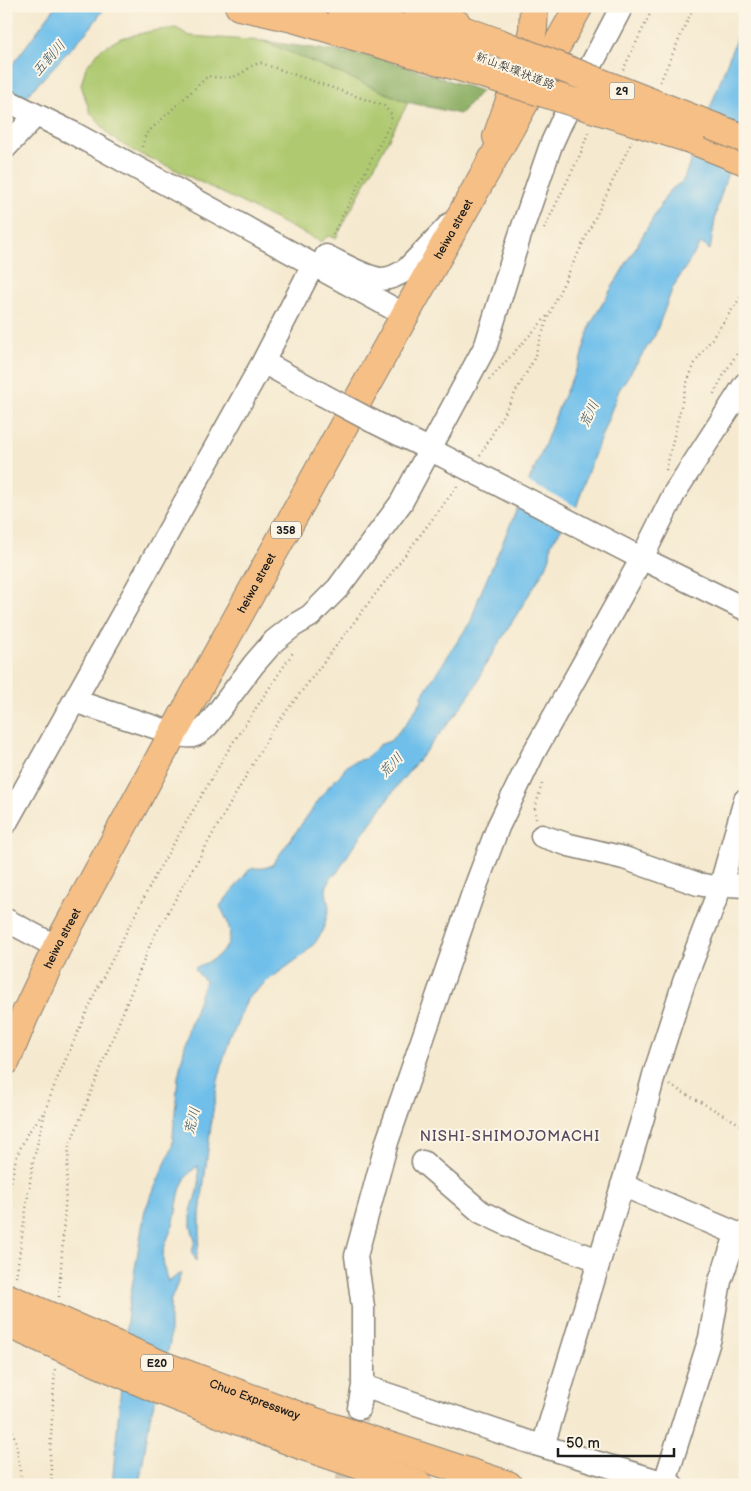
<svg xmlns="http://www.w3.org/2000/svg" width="751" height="1491" font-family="'Balsamiq Sans','Klee One',sans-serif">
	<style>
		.green { fill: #aec96f; stroke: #657246 }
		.forest { fill: #8aad62; stroke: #53643f }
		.water { fill: #6fbfea; stroke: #466e83 }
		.pier { fill: #f5e9cf }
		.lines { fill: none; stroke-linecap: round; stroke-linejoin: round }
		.minor-tunnel { stroke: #d4cab4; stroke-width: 22; stroke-dasharray: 22 11; stroke-linecap: butt }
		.minor-casing { stroke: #888276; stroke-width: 25 }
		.major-casing { stroke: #888276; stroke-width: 30 }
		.highway-casing { stroke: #888276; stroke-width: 30 }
		.path { stroke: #888276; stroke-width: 2.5; stroke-dasharray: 1 4; stroke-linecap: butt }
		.minor { stroke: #fff; stroke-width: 22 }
		.major { stroke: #f5bf86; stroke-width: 28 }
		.highway { stroke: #f5bf86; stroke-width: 28 }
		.minor-bridge-casing { stroke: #888276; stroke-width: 25; stroke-linecap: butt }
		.major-bridge-casing { stroke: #888276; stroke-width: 30; stroke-linecap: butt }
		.highway-bridge-casing { stroke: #888276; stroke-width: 30; stroke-linecap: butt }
		.minor-bridge { stroke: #fff; stroke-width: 22 }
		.major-bridge { stroke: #f5bf86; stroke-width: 28 }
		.highway-bridge { stroke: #f5bf86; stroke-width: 28 }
		.labels { text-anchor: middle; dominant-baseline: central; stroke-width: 4; stroke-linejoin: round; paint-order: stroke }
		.shield { fill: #fcf5e5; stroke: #5f5d58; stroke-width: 1 }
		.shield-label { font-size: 11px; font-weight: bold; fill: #1c1c1c }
		.street-label { font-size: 12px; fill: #1c1c1c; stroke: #fcf5e5 }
		.water-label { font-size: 14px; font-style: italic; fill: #395564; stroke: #fcf5e5 }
		.quarter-label { font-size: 15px; letter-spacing: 1px; fill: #564961; stroke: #fcf5e5 }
	</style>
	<rect width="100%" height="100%" fill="#fcf5e5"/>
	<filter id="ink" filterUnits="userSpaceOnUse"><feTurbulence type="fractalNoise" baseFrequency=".02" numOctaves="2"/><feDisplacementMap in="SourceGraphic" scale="10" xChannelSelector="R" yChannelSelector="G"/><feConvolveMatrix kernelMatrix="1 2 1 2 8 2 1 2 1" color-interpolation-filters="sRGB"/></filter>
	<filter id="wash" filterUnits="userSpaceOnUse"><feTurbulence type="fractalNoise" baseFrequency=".0096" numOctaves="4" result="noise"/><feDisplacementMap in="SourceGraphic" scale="20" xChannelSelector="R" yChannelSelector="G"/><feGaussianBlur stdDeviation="1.12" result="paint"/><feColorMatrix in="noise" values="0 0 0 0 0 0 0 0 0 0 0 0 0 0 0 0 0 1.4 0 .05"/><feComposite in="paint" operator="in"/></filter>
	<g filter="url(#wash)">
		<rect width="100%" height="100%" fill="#f5e9cf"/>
		<path class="green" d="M176,28L190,36L263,41L410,99L336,238L328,236L321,242L170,167L135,152L110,136L90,112L81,85L86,67L101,49L121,38L152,31Z"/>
		<path class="forest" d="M263,41L377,57L481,91L460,114L407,102Z"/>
		<path class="water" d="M56,6H106L91,27L6,118V73Z
			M745,22V116L717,208L710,250L701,243L673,287L655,335L619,390L587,474L571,524L564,525L551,544L550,557L546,567L483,669L477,684L456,714L398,785L351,850L337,873L331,877L327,885L326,891L329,908L323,931L314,944L303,955L267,981L247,999L225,1054L218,1081L212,1117L200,1214V1235L196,1261L192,1252L195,1240L191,1227V1211L199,1185L198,1166C176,1181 180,1199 174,1221C171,1232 164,1244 163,1255C163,1265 165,1273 168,1282L182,1272L170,1302V1343L150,1418L140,1479L141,1485H112L128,1310L145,1210L172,1148L178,1077L189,1028L205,981L195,970L196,967C212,962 234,949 229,928C228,920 223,913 220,906L249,870C257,866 261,871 272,865L329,786L343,772L346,766L356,761L365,759L379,745L390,741L405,725L422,700V695L471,621L479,597L545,444L560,404L580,361L591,323L669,191L683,181L739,31Z"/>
		<path class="pier" d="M526,481L579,508L573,526L517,503Z"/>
	</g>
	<g filter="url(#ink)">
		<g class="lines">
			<path class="minor-tunnel" d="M346,1485L359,1408"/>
			<g class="minor-casing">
				<path id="minor" d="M6,100L73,133L405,315
					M6,147L36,115
					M326,256C341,263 366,278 381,279C391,279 400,274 407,269L450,224
					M263,362L323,395
					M372,421L441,455
					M631,553L745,609
					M74,701L173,733C191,738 195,739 208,725L254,664L274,641L293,626L310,616L338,588L401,503L486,345L519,238L551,145L561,123L622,6
					M6,823L263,362L313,265
					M542,836L569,845L624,858L698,884L720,888L729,885L745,886
					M6,920L57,947
					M423,1162L481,1212L536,1238L599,1260
					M622,1185L745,1237
					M363,1386L535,1444L672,1485
					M359,1408L363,1386V1307L356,1256L387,1142L472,896L498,827L533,754L642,558L675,492L745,384
					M543,1446L643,1117L654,1075L684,982L720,888L745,800
					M664,1485L710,1338L720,1281L737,1233"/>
			</g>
			<g class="major-casing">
				<path id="major" d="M239,6L293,18L487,75
					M340,6L467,52
					M416,6L457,24
					M438,21L499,43
					M497,137L530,44L533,29L534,6
					M690,139L745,161"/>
			</g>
			<g class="highway-casing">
				<g id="highway">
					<path id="s1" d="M6,1061L24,1017L57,947L164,750L405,315L579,6"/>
					<path d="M310,1420L508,1485"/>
					<path d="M303,1446L419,1485"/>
				</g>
			</g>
			<path class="path" d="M623,70L654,6
				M660,82L694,6
				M142,147L146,134L208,76C217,78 233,79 240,74C250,69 249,65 261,63L384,106L392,115L391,122L331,238
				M544,229L580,155L589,130
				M489,380L548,315
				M714,394L724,374L745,341
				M480,456L533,361L547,320L557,297L632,141
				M666,470L686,385L695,363L745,291
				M536,819L535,809L543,780
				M670,1085L745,1127
				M6,1206L16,1158L27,1134L45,1111L55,1084L95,993L156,874L230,747L294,651
				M16,1277L33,1162L45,1113
				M59,1297L69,1147L152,940L273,729L459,484
				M6,1412L16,1442L22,1485
				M52,1485L50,1454L55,1368"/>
			<use href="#minor" class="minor"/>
			<use href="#major" class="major"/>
			<use href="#highway" class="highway"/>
			<g class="minor-bridge-casing">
				<path id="minor-bridge" d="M323,395L372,421
					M441,455L631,553"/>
			</g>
			<g class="major-bridge-casing">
				<path id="major-bridge" d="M499,43L745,139
					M487,75L690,139"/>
			</g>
			<g class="highway-bridge-casing">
				<g id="highway-bridge">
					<path id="s2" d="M6,1297L162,1365L310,1420"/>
					<path d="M6,1323L157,1389L303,1446"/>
				</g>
			</g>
			<use href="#minor-bridge" class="minor-bridge"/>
			<use href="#major-bridge" class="major-bridge"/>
			<use href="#highway-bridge" class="highway-bridge"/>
		</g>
	</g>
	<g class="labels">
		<g class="shield">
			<rect x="609.5" y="82.5" width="25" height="17" rx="4"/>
			<rect x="271" y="521.5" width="30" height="17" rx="4"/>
			<rect x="141" y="1354.5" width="32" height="17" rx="4"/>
		</g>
		<g class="shield-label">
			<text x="622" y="91">29</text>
			<text x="286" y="530">358</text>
			<text x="157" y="1363">E20</text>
		</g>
		<g class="street-label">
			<text transform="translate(515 71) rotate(21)">新山梨環状道路</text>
			<text stroke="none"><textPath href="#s1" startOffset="945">heiwa street</textPath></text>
			<text stroke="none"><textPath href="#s1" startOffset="540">heiwa street</textPath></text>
			<text stroke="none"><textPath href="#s1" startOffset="135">heiwa street</textPath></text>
			<text stroke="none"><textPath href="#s2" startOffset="269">Chuo Expressway</textPath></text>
		</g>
		<g class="water-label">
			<text transform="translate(49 58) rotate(-49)">五割川</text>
			<text transform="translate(589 414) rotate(-64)">荒川</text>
			<text transform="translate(391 765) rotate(-46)">荒川</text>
			<text transform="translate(192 1121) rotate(-76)">荒川</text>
		</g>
		<g class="quarter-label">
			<text x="510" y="1136">NISHI-SHIMOJOMACHI</text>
		</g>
	</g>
	<rect width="751" height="1491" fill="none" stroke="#fcf5e5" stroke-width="25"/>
	<path d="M558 1448v8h116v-8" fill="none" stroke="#1c1c1c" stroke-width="2.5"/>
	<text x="566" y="1448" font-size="15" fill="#1c1c1c" stroke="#fcf5e5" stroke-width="4" paint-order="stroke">50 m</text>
</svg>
